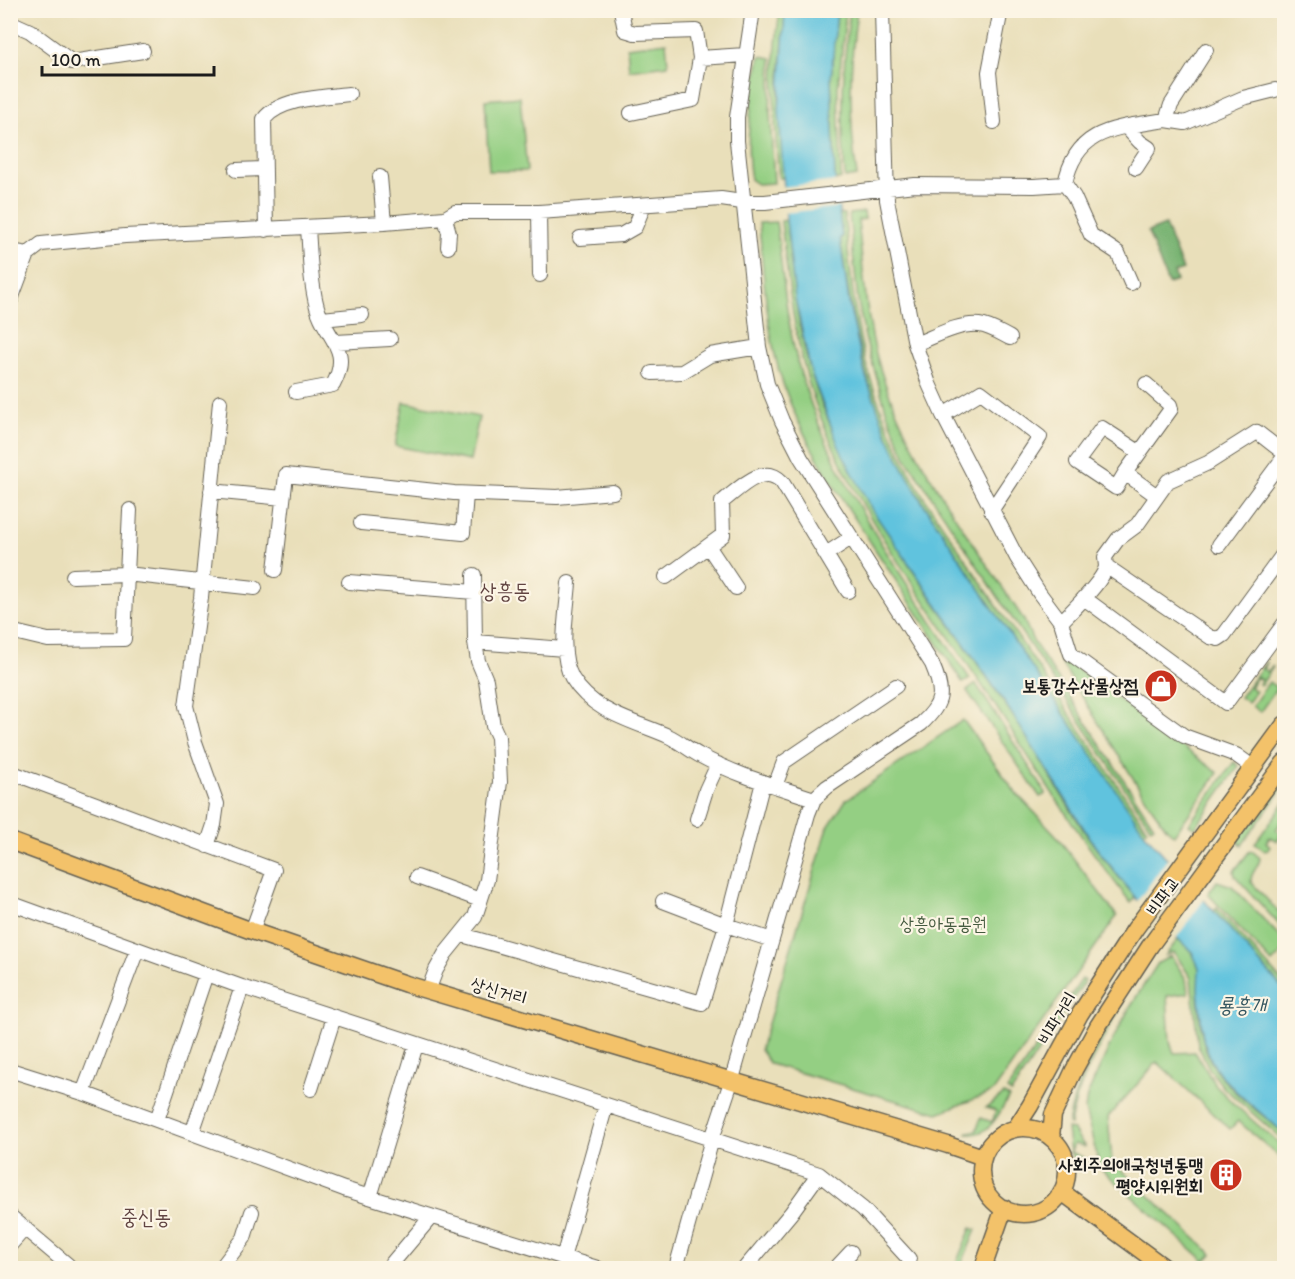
<svg xmlns="http://www.w3.org/2000/svg" width="1295" height="1279" font-family="Itim,'Poor Story',sans-serif">
	<style>
		.green { fill: #94cf83; stroke: #587650; stroke-width: 1.5 }
		.forest { fill: #77b271; stroke: #4a6746; stroke-width: 1.5 }
		.water { fill: #60c3de; stroke: #3e707d; stroke-width: 1.5 }
		.pier { fill: #e9dfba }
		.lines { fill: none; stroke-linecap: round; stroke-linejoin: round }
		.minor-casing { stroke: #646053; stroke-width: 16 }
		.major-casing { stroke: #646053; stroke-width: 19 }
		.minor { stroke: #fff; stroke-width: 14 }
		.major { stroke: #f3c26a; stroke-width: 16 }
		.labels { text-anchor: middle; dominant-baseline: central; stroke-width: 4.5; stroke-linejoin: round; paint-order: stroke }
		.poi-label { font-size: 18px; font-weight: bold; fill: #1c1c1c; stroke: #fcf5e5; text-anchor: end }
		.street-label { font-size: 18px; fill: #1c1c1c; stroke: #fcf5e5 }
		.park-label { font-size: 18px; fill: #465b40; stroke: #fcf5e5 }
		.water-label { font-size: 20px; font-style: italic; fill: #345660; stroke: #fcf5e5 }
		.quarter-label { font-size: 21px; fill: #614442; stroke: #fcf5e5 }
	</style>
	<rect width="100%" height="100%" fill="#fcf5e5"/>
	<filter id="ink" filterUnits="userSpaceOnUse"><feTurbulence type="fractalNoise" baseFrequency=".0167" numOctaves="2"/><feDisplacementMap in="SourceGraphic" scale="12" xChannelSelector="R" yChannelSelector="G"/><feConvolveMatrix kernelMatrix="1 2 1 2 8 2 1 2 1" color-interpolation-filters="sRGB"/></filter>
	<filter id="wash" filterUnits="userSpaceOnUse"><feTurbulence type="fractalNoise" baseFrequency=".008" numOctaves="4" result="noise"/><feDisplacementMap in="SourceGraphic" scale="24" xChannelSelector="R" yChannelSelector="G"/><feGaussianBlur stdDeviation="1.35" result="paint"/><feColorMatrix in="noise" values="0 0 0 0 0 0 0 0 0 0 0 0 0 0 0 0 0 1.4 0 .05"/><feComposite in="paint" operator="in"/></filter>
	<g filter="url(#wash)">
		<rect width="100%" height="100%" fill="#e9dfba"/>
		<path class="green" d="M780,11H785L779,95L784,178H779C774,122 771,66 780,11Z
			M837,11H846L838,89L841,179L835,180L831,78Z
			M850,11H857C849,66 849,121 857,176L845,178C841,122 842,66 850,11Z
			M666,42L668,65L629,70L627,47Z
			M760,56L772,58L770,112L774,183L757,184L751,180C744,139 752,97 760,56Z
			M520,97L527,171H489L485,100Z
			M864,212L865,219L858,220C864,274 866,332 885,383C916,469 974,543 1024,620L1033,641L1154,826L1151,828L906,458L887,413L866,342L858,302L849,214Z
			M839,214H844C849,256 852,300 861,342C873,397 896,450 925,499L1147,829L1144,832C1088,753 1035,672 981,591C948,540 910,489 886,432C860,368 850,306 840,238L842,237Z
			M786,220C792,272 796,323 811,373C849,495 933,596 1003,701C1036,748 1062,800 1095,847C1108,864 1122,881 1135,897L1131,903C1075,833 1029,756 979,681C919,591 850,503 814,399C794,342 788,281 781,221Z
			M776,222C783,272 786,325 801,374C834,486 907,583 970,679L963,683C933,636 902,590 871,543C838,493 803,442 783,384C766,333 764,277 759,223Z
			M404,402L479,417L470,461L395,446Z
			M1066,660L1218,773L1174,835L1167,829L1148,802L1061,663Z
			M1266,662L1267,663L1263,669L1267,672L1272,666L1273,667L1261,685L1259,684L1261,680L1257,677L1250,687L1256,691L1248,703L1240,697Z
			M1269,682L1277,688L1260,712L1252,706Z
			M976,684L1046,793V794L1040,797L967,691Z
			M963,720L1016,793L1055,834L1117,916L993,1092L938,1113L770,1064L760,1050L828,827L846,800Z
			M1234,762L1239,766L1195,828L1189,824Z
			M1277,785L1282,789L1242,845L1237,841Z
			M1284,803V822L1282,821L1276,830L1282,834L1277,841L1270,837L1266,842L1270,846L1268,850L1265,851L1255,843Z
			M1252,851L1260,858C1259,868 1250,872 1251,882L1284,918V930L1235,876L1234,871L1249,852Z
			M1217,881L1232,886L1284,941V951L1272,963L1208,894Z
			M1217,908L1284,984V990L1214,911Z
			M1178,939C1187,947 1197,956 1199,969C1200,974 1198,981 1198,987C1198,1007 1200,1032 1206,1051C1219,1086 1257,1110 1284,1133V1141L1224,1088L1210,1070L1198,1045L1191,978L1174,952L1166,955Z
			M1171,956L1186,979L1188,993L1167,996L1170,1042L1174,1053L1195,1052L1216,1086L1235,1105L1284,1148V1161L1238,1121L1230,1129L1157,1062L1108,1117L1112,1161L1212,1254L1205,1261L1100,1168L1085,1110L1087,1096L1109,1047L1131,1005L1158,963Z
			M1082,979L1085,981L1011,1093L1007,1090Z
			M1120,1001L1123,1003C1102,1041 1077,1082 1070,1125L1068,1124C1075,1081 1099,1040 1120,1001Z
			M1004,1094L1009,1097C999,1113 990,1137 967,1134L968,1132L976,1131L981,1118L992,1122L996,1111L986,1108Z
			M1067,1129L1073,1130L1085,1147L1074,1144L1071,1152L1082,1157L1088,1163L1083,1169L1070,1153Z
			M971,1228L976,1230L960,1268H954Z"/>
		<path class="forest" d="M1165,225L1183,270L1174,273L1177,281L1168,284L1148,232Z"/>
		<path class="water" d="M785,11H837L831,78L835,177L842,237L840,238L850,309L865,374L886,432L900,462L921,500L1019,648L1147,836L1284,990V1133L1241,1096L1222,1077L1212,1062L1203,1039L1198,989L1199,968L1192,952L1138,901L1095,846L1005,703L872,510L839,447L811,373L795,298L786,220L779,111Z"/>
		<path class="pier" d="M838,181L841,207L783,213L781,187Z
			M1169,857L1206,897L1175,940L1136,903Z"/>
	</g>
	<g filter="url(#ink)">
		<g class="lines">
			<g class="minor-casing">
				<path id="minor" d="M621,10L625,30L635,33L696,31L700,58L693,100L631,113
					M882,10L887,200L915,344L929,384L943,415L1017,558L1040,594L1061,622L1071,654L1184,736L1236,755L1254,768
					M10,22L30,31L72,62L143,51
					M700,58L745,55
					M1166,120L1185,123L1243,98L1275,90
					M994,122L989,72L1001,10
					M1126,127L1140,142L1149,148L1136,168
					M236,170L265,169
					M380,177L384,223
					M1065,184L1074,197L1091,235L1118,253L1131,283
					M539,212L540,275
					M445,218L449,233L448,247
					M266,230L264,119C280,98 324,97 349,94
					M580,238L621,235L635,227L644,205
					M10,251L28,254
					M10,302L28,254L41,244L125,236L384,223L445,218L455,212H539L721,199L742,202H765L915,185L1034,186L1065,184C1076,127 1118,128 1166,120L1171,105L1206,50
					M322,319L362,315
					M336,342L390,339
					M915,344C934,337 958,323 979,325C990,326 1000,333 1010,338
					M652,373L682,372L710,355L759,347
					M1146,384L1170,405L1171,409L1125,473L1157,496
					M296,392L333,385C353,348 325,338 317,307C310,282 310,254 308,228
					M943,415L981,392L1040,437L991,511
					M1125,473L1116,488L1077,462L1102,428L1139,452
					M211,491L283,498
					M361,523L463,533L466,494
					M1219,545L1284,457
					M708,546L736,588
					M826,554L851,538
					M1106,566L1210,637L1218,639L1224,635L1284,553
					M275,570L286,475L454,493L557,497L613,492
					M73,576L126,574L255,588
					M666,577L723,535L722,502C739,489 763,462 782,482L848,591
					M349,582L474,592
					M569,583C567,611 558,653 572,678C593,713 634,721 668,736C679,741 688,749 699,755C735,775 776,786 814,799
					M1084,598L1226,703L1284,624
					M1061,622C1072,611 1103,581 1106,567C1106,565 1105,559 1105,557L1118,539L1137,525L1168,481L1208,463L1257,432L1284,453
					M10,631L48,640L124,639L130,510
					M475,642L564,649
					M10,772L274,870L252,931
					M775,786L784,762L896,686
					M697,819L706,790L718,764
					M207,846L214,825L217,804L195,742L186,706L201,598L220,402
					M417,877L480,900
					M663,901L726,925L772,940
					M10,903L242,987L819,1174L863,1209L909,1259
					M462,935L702,1003L726,925L763,782
					M428,991L436,970L445,954L475,917L487,880L500,782L498,737L493,726L486,680L478,661L475,642L474,575
					M10,1070L83,1093L344,1189L597,1268
					M311,1089L334,1017
					M83,1093L137,950
					M157,1120L206,974
					M192,1133L242,987
					M370,1197L416,1045
					M10,1216L68,1265L67,1268
					M10,1245L25,1228
					M563,1258L606,1105
					M221,1268L244,1238L252,1212
					M388,1268L431,1217
					M676,1268L712,1139L732,1079L808,814L814,799L827,787L921,724C944,703 944,692 932,664L801,458L782,421L767,384L759,347L737,141V117L753,10
					M745,1268L791,1213L819,1174
					M836,1268L851,1252"/>
			</g>
			<g class="major-casing">
				<path id="major" d="M10,841L252,931L406,984L948,1145L983,1157
					M981 1171a43 43 0 1 1 86 0a43 43 0 1 1-86 0Z
					M1015,1129L1030,1106L1080,1014L1135,929L1284,725
					M1051,1137L1053,1115L1074,1070L1098,1026L1150,946L1284,763
					M1062,1192L1165,1268
					M983,1268L1004,1208"/>
			</g>
			<use href="#minor" class="minor"/>
			<use href="#major" class="major"/>
		</g>
	</g>
	<defs>
		<g id="shop-disc" transform="scale(1.725)"><circle r="9.5" fill="#c8321e" stroke="#fcf5e5"/><path d="M-5-2.5h2.3a2.7 3.5 0 0 1 5.4 0H5L5.5 6h-11ZM-1.5-2.5h3a1.5 2.3 0 0 0-3 0Z" fill="#fff"/></g>
		<g id="building-disc" transform="scale(1.725)"><circle r="9.5" fill="#c8321e" stroke="#fcf5e5"/><path d="M-4-6H4V6H1V3H-1V6H-4ZM-2.5-4.3h1.7v1.8h-1.7ZM.8-4.3h1.7v1.8H.8ZM-2.5-1h1.7V.8h-1.7ZM.8-1h1.7V.8H.8Z" fill="#fff"/></g>
	</defs>
	<g fill-rule="evenodd">
		<use href="#shop-disc" x="1161" y="686"/>
		<use href="#building-disc" x="1226" y="1175"/>
	</g>
	<g class="labels">
		<g class="poi-label">
			<text x="1138" y="686">보통강수산물상점</text>
			<text x="1203" y="1165">사회주의애국청년동맹<tspan x="1203" dy="21">평양시위원회</tspan></text>
		</g>
		<g class="street-label">
			<text transform="translate(1163 896) rotate(-54)">비파교</text>
			<text transform="translate(499 991) rotate(16)">상신거리</text>
			<text transform="translate(1057 1018) rotate(-59)">비파거리</text>
		</g>
		<g class="park-label">
			<text x="943" y="924">상흥아동공원</text>
		</g>
		<g class="water-label">
			<text x="1242" y="1005">룡흥개</text>
		</g>
		<g class="quarter-label">
			<text x="505" y="590">상흥동</text>
			<text x="146" y="1216">중신동</text>
		</g>
	</g>
	<rect width="1295" height="1279" fill="none" stroke="#fcf5e5" stroke-width="36"/>
	<path d="M42 66v9h172v-9" fill="none" stroke="#1c1c1c" stroke-width="3"/>
	<text x="51" y="66" font-size="18" fill="#1c1c1c" stroke="#fcf5e5" stroke-width="4.5" paint-order="stroke">100 m</text>
</svg>
